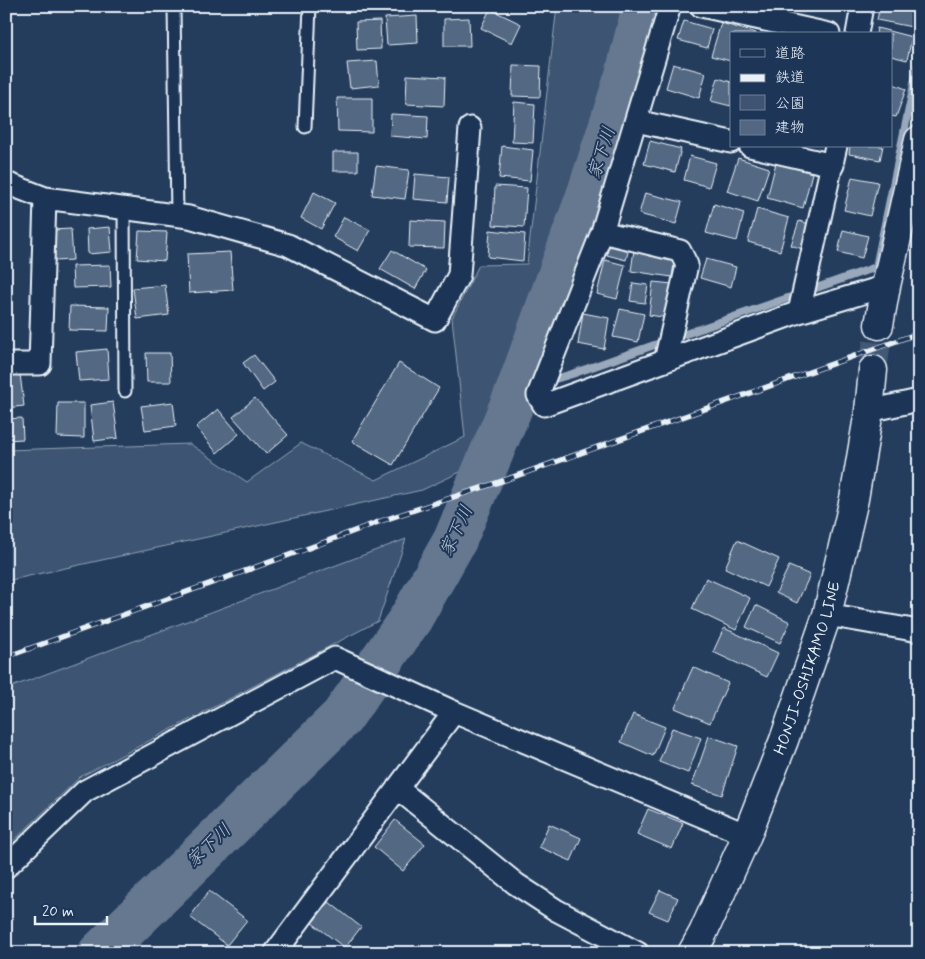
<svg xmlns="http://www.w3.org/2000/svg" width="925" height="959" font-family="Mynerve,'Klee One',sans-serif">
	<style>
		.green { fill: #3e5472; stroke: #93a2b5 }
		.lines { fill: none; stroke-linecap: round; stroke-linejoin: round }
		.stream { stroke: #99a8ba; stroke-width: 8 }
		.river { stroke: #657890; stroke-width: 44 }
		.building { fill: #536782; stroke: #e8f1f8 }
		.secondary-tunnel { stroke: #425874; stroke-width: 28; stroke-dasharray: 28 14; stroke-linecap: butt }
		.lane-casing { stroke: #e8f1f8; stroke-width: 15 }
		.street-casing { stroke: #e8f1f8; stroke-width: 25 }
		.secondary-casing { stroke: #e8f1f8; stroke-width: 31 }
		.lane { stroke: #1d3557; stroke-width: 11 }
		.street { stroke: #1d3557; stroke-width: 21 }
		.secondary { stroke: #1d3557; stroke-width: 28 }
		.rail-casing { stroke: #e8f1f8; stroke-width: 5.5 }
		.rail { stroke: #1d3557; stroke-width: 4; stroke-dasharray: 11; stroke-linecap: butt }
		.labels { text-anchor: middle; dominant-baseline: central; stroke-width: 4; stroke-linejoin: round; paint-order: stroke }
		.street-label { font-size: 16px; fill: #e8f1f8; stroke: #1d3557 }
		.water-label { font-size: 18px; font-style: italic; fill: #b4c1ce; stroke: #1d3557 }
	</style>
	<rect width="100%" height="100%" fill="#253d5d"/>
	<filter id="ink" filterUnits="userSpaceOnUse"><feTurbulence type="fractalNoise" baseFrequency=".02" numOctaves="2"/><feDisplacementMap in="SourceGraphic" scale="10" xChannelSelector="R" yChannelSelector="G"/><feConvolveMatrix kernelMatrix="1 2 1 2 8 2 1 2 1" color-interpolation-filters="sRGB"/></filter>
	<g filter="url(#ink)">
		<path class="green" d="M557,6H637L621,68L517,384L475,465L422,490L6,581V450L190,444L247,482L301,443L376,480L465,437L452,318L479,265L527,264Z
			M406,539L378,621L80,777L6,848V689Z"/>
		<g class="lines">
			<path class="stream" d="M518,390L572,374L876,267L919,60"/>
			<path class="river" d="M100,953L342,717L411,618L455,540L518,390L589,193L627,75L644,6"/>
		</g>
		<path class="building" d="M880,6H909L916,8L912,27L877,20Z
			M490,9L521,24L512,43L481,28Z
			M417,16L418,43L387,45L385,18Z
			M469,18L470,46H444V19Z
			M380,21L381,49L357,50L356,22Z
			M684,21L712,29L707,48L678,40Z
			M721,23L756,33V34H731V61L711,56Z
			M877,28L912,37L907,60L891,56V34H876Z
			M377,61L379,85L350,88L347,63Z
			M673,64L706,73L699,98L666,88Z
			M513,65L541,66L540,97L512,96Z
			M407,75L445,77L444,106L406,104Z
			M718,78L731,82V106L711,101Z
			M891,83L906,89L896,117L891,116Z
			M337,98H372V132L338,131Z
			M514,102L535,104L533,143L512,142Z
			M391,114L428,116L427,139L390,136Z
			M650,141L681,149L675,172L644,164Z
			M502,146L533,150L530,181L499,178Z
			M850,146H883L880,160L849,154Z
			M333,152H358V171H333Z
			M690,156L716,163L709,187L684,180Z
			M738,158L769,168L758,201L727,191Z
			M776,163L812,173L803,208L767,198Z
			M376,166L409,170L405,199L372,195Z
			M415,174L449,177L447,202L413,199Z
			M852,177L878,182L870,216L844,210Z
			M495,186L527,188L524,227L493,225Z
			M314,192L335,203L321,229L301,218Z
			M645,193L682,202L676,224L639,214Z
			M714,204L744,213L737,241L706,233Z
			M757,209L789,218L780,251L748,242Z
			M344,217L370,230L358,251L333,237Z
			M410,220L445,222L444,248L409,247Z
			M799,221L809,224L802,249L791,245Z
			M110,227L112,252L88,254L87,229Z
			M71,229L73,260L54,261L52,230Z
			M490,230L525,234L523,261L488,257Z
			M843,230L868,236L862,258L838,252Z
			M139,231L167,232L165,261L137,259Z
			M609,242L629,248L626,260L607,255Z
			M392,250L426,270L415,289L380,269Z
			M634,250L675,257L672,277L631,271Z
			M230,252L233,290L189,293L187,254Z
			M706,259L736,267L731,287L700,278Z
			M605,260L625,265L617,299L597,294Z
			M110,265L111,287L73,288L72,266Z
			M653,282L673,284L669,318L649,315Z
			M633,283L648,285L645,303L630,301Z
			M165,285L169,315L137,319L133,288Z
			M70,306L109,307L108,331L69,330Z
			M620,309L644,314L638,342L613,337Z
			M583,313L609,318L604,349L578,344Z
			M107,349L109,379L79,381L76,352Z
			M146,353H170L171,382H147Z
			M254,355L275,382L263,391L243,363Z
			M399,363L439,388L393,465L352,441Z
			M20,374L24,406L6,408V376Z
			M255,398L288,435L266,454L233,417Z
			M113,402L118,438L94,441L90,405Z
			M173,402L176,426L145,430L141,406Z
			M58,403H84V438L57,437Z
			M218,409L239,434L217,453L196,427Z
			M22,418L23,439L6,440V419Z
			M737,540L779,559L766,587L725,568Z
			M789,566L810,575L797,603L776,593Z
			M706,578L750,598L736,630L692,609Z
			M756,605L790,622L780,643L746,627Z
			M724,628L778,653L767,677L713,652Z
			M693,667L728,683L710,723L675,708Z
			M633,714L665,727L653,756L621,742Z
			M672,728L701,738L688,773L659,762Z
			M709,736L738,746L722,795L692,785Z
			M648,809L683,823L672,849L637,834Z
			M395,820L425,844L403,871L374,847Z
			M549,824L581,838L571,861L539,847Z
			M660,890L678,898L668,920L649,912Z
			M209,891L247,920L227,945L190,917Z
			M329,902L361,927L345,948L312,923Z"/>
		<g class="lines">
			<path class="secondary-tunnel" d="M873,370L879,325"/>
			<g class="lane-casing">
				<path id="lane" d="M174,6L177,216
					M305,127L310,6
					M124,208L125,391"/>
			</g>
			<g class="street-casing">
				<path id="street" d="M670,6L602,232L538,395L544,405L799,312L886,286
					M701,6L829,34
					M857,34L862,6
					M636,121L731,142
					M750,146L833,165
					M6,183L45,198L189,217L288,245L435,320L459,275L470,128
					M602,232L680,251L687,265L665,361
					M799,312L836,146
					M6,364H40L45,198
					M869,411L919,400
					M827,615L919,631
					M397,788L516,884L556,910L638,953
					M6,867L85,791L335,658L454,712L747,835
					M275,953L454,712"/>
			</g>
			<g class="secondary-casing">
				<g id="secondary">
					<path d="M879,325L886,286L919,140"/>
					<path id="s1" d="M692,953L703,933L747,835L784,740L827,615L854,499L869,411L873,370"/>
				</g>
			</g>
			<use href="#lane" class="lane"/>
			<use href="#street" class="street"/>
			<use href="#secondary" class="secondary"/>
			<g class="rail-casing">
				<path id="rail" d="M6,657L306,549L381,521L502,481L919,333"/>
			</g>
			<use href="#rail" class="rail"/>
		</g>
	</g>
	<g class="labels">
		<g class="street-label">
			<text stroke="none"><textPath href="#s1" startOffset="308">HONJI-OSHIKAMO LINE</textPath></text>
		</g>
		<g class="water-label">
			<text transform="translate(602 153) rotate(-72)">家下川</text>
			<text transform="translate(457 531) rotate(-65)">家下川</text>
			<text transform="translate(209 846) rotate(-44)">家下川</text>
		</g>
	</g>
	<rect width="925" height="959" fill="none" stroke="#1d3557" stroke-width="25"/>
	<rect x="12" y="12" width="900" height="934" fill="none" stroke="#e8f1f8" stroke-width="2" filter="url(#ink)"/>
	<rect x="730" y="32" width="162" height="115" fill="#1d3557" stroke="#6e8097"/>
	<rect x="740" y="49" width="25" height="8" fill="#1d3557" stroke="#6e8097"/>
	<text x="775" y="58" font-size="15" fill="#e8f1f8">道路</text>
	<rect x="740" y="74" width="25" height="8" fill="#e8f1f8" stroke="#6e8097"/>
	<text x="775" y="82" font-size="15" fill="#e8f1f8">鉄道</text>
	<rect x="740" y="95" width="25" height="15" fill="#3e5472" stroke="#6e8097"/>
	<text x="775" y="108" font-size="15" fill="#e8f1f8">公園</text>
	<rect x="740" y="120" width="25" height="15" fill="#536782" stroke="#6e8097"/>
	<text x="775" y="132" font-size="15" fill="#e8f1f8">建物</text>
	<path d="M35 916v8h72v-8" fill="none" stroke="#e8f1f8" stroke-width="2.5"/>
	<text x="42" y="916" font-size="15" fill="#e8f1f8" stroke="#1d3557" stroke-width="4" paint-order="stroke">20 m</text>
</svg>
